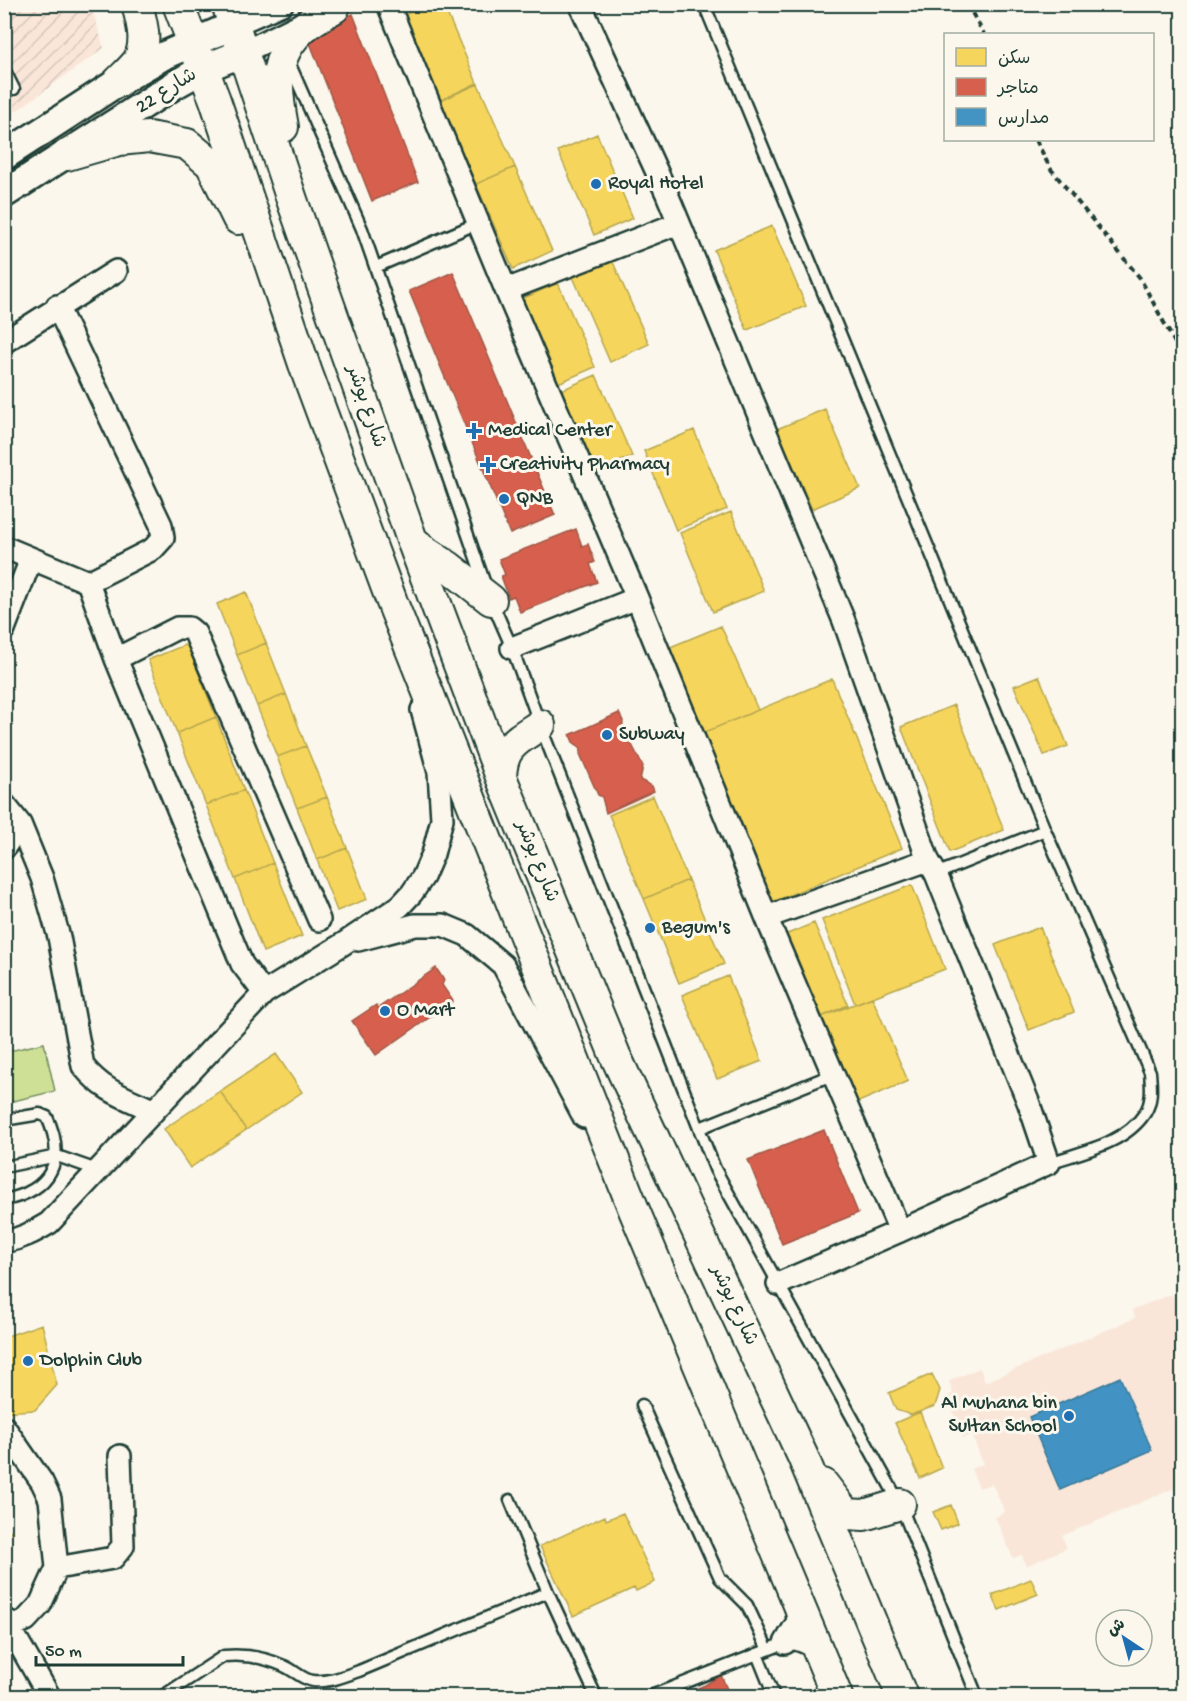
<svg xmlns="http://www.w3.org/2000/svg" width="1187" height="1701" font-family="'Gochi Hand','Playpen Sans Arabic',sans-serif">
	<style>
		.built { fill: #fae6d9 }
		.industrial { fill: url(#industrial-furrows) }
		.green { fill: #cde095; stroke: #768e64; stroke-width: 1.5 }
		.homes { fill: #f6d55c; stroke: #b6a750; stroke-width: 1.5 }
		.shops { fill: #d6604d; stroke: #9f5646; stroke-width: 1.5 }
		.schools { fill: #4393c3; stroke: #387998; stroke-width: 1.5 }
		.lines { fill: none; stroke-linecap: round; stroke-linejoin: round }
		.service-casing { stroke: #1f3d34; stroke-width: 15 }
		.minor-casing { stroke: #1f3d34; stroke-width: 26 }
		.tertiary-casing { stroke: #1f3d34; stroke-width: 32 }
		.secondary-casing { stroke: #1f3d34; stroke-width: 34 }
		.path { stroke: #1f3d34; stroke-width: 4; stroke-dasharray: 6 4.5; stroke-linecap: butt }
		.service { stroke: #fbf7ec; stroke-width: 10 }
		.minor { stroke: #fbf7ec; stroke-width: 21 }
		.tertiary { stroke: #fbf7ec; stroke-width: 27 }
		.secondary { stroke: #fbf7ec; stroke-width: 30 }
		.poi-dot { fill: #1f6fb2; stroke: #fbf7ec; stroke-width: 2 }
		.labels { text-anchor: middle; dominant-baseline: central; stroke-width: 6; stroke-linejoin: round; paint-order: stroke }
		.street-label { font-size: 20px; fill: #1f3d34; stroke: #fbf7ec }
		.poi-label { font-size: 20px; fill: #1f3d34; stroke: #fbf7ec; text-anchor: start }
	</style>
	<defs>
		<pattern id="industrial-furrows" width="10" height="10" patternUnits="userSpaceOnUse" patternTransform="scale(1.5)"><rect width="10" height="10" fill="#fae6d9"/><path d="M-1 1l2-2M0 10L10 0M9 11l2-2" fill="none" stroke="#d6c6bb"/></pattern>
	</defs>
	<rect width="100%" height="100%" fill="#fbf7ec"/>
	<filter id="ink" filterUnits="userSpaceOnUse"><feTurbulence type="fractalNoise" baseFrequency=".0167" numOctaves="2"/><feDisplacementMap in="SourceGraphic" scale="12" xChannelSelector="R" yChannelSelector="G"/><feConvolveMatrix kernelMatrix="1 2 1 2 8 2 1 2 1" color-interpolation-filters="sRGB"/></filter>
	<g filter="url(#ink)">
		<path class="built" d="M1172,1294L1182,1319V1485L1062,1536L1067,1548L1026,1566L1022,1555L1013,1558L995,1517L1005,1512L992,1484L979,1488L971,1469L983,1464L972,1435L963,1438L947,1397L953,1393L949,1381L980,1368L985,1382L1135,1318L1133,1309Z"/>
		<path class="industrial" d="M5,5H91L104,48L5,119Z"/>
		<path class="green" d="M44,1043L55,1091L5,1103V1052Z"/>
		<path class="homes" d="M428,4H443L477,83L439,101L402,16Z
			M478,84L515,167L476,184L439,101Z
			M597,134L633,218L594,235L558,151Z
			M515,167L552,251L513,269L476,184Z
			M772,226L806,306L747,330L714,250Z
			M612,260L649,344L610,362L573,277Z
			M558,283L595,367L556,384L519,300Z
			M596,375L632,456L593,473L557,392Z
			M825,409L860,488L812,509L777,429Z
			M694,430L727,509L676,530L644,451Z
			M731,512L764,591L713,612L680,533Z
			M246,592L266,643L237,655L217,604Z
			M721,626L758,710L703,733L668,648Z
			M266,643L286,694L257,706L237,655Z
			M187,644L216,717L177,733L148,660Z
			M1039,676L1068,746L1044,755L1014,686Z
			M832,679L902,848L773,902L703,733Z
			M286,694L306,746L277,757L257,706Z
			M954,705L1004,830L950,852L901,727Z
			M216,717L244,790L206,805L177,733Z
			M306,746L327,797L297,808L277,757Z
			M244,790L273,863L235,879L206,805Z
			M653,796L688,880L644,899L609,815Z
			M327,797L347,848L317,860L297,808Z
			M347,848L367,899L337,911L317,860Z
			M273,863L302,936L263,952L235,879Z
			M688,880L724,964L679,983L644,899Z
			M912,885L945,969L855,1004L822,920Z
			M814,923L848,1005L819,1018L785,935Z
			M1040,927L1074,1012L1029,1030L995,945Z
			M728,976L762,1061L717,1079L682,995Z
			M872,997L908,1081L856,1103L819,1018Z
			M276,1054L302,1092L246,1130L220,1091Z
			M220,1091L246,1130L190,1168L164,1129Z
			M42,1324L57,1385L35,1410L4,1412V1337Z
			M932,1374L940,1390L935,1406L911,1415L896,1410L889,1393Z
			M920,1412L942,1468L920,1478L895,1423Z
			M951,1505L958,1523L941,1530L933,1512Z
			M623,1513L655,1582L636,1591L634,1588L573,1616L540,1546L605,1516L606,1520Z
			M4,1522L11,1532L4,1536Z
			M1031,1579L1038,1594L999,1610L992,1595Z"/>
		<path class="shops" d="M353,14L418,182L372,201L306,33Z
			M453,272L555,515L510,534L409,291Z
			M576,529L582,546L588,544L595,562L590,564L597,582L520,612L514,596L509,598L501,576L505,575L499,559Z
			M619,713L623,721L622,736L631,743L643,766L640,780L652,786L654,791L606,813L602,797L598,795L580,754L581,748L573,742L570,735Z
			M436,968L444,980L442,985L453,1001L376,1055L352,1021L376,1005L378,1008Z
			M824,1130L858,1213L782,1244L748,1160Z
			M721,1675L730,1696H679L705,1685Z"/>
		<path class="schools" d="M1120,1377L1152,1450L1060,1490L1029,1417Z"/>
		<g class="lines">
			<g class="service-casing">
				<path id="service" d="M704,4L1045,830L936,874
					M288,60L362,229L486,587
					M4,69L14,89
					M376,267L478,223
					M492,602L512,648L540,725L715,1169L900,1504L977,1696
					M1045,830L1150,1072C1151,1085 1153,1101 1145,1113C1125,1144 1081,1152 1049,1163
					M4,1120L40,1114L47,1117C67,1160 51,1191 4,1200
					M700,1128L834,1074
					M4,1167L57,1156L97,1170
					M642,1405L720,1578L747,1605L768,1650
					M510,1500L548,1592L596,1696
					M757,1654L774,1696
					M163,1696L224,1656C244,1654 266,1658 284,1666C294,1670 303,1680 313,1681C329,1683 344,1676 359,1671L548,1592
					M651,1696L785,1643L797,1645L810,1650"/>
			</g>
			<g class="minor-casing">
				<path id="minor" d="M388,4L506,290L637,598L770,926L900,1231
					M580,4L667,194L844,621L928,860L936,874L1029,1104L1049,1163L900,1231L778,1284
					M234,25L282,4
					M242,53L303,23
					M506,290L679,223
					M4,342L116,271
					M4,547L88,582L153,549L163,538L161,525L57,306
					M88,582L116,659L242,964L264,993
					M4,629L31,559
					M512,648L637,598
					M116,659L177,628H189L195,633L319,920
					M4,804L20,824L42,878L59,937L83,1066C103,1091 124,1097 152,1110
					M4,848L20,824
					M767,917L928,860
					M358,940L415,925H443L467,935L503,965L584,1117
					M4,1242C21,1239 34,1232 49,1223L264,993L343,944L400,906L412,893L423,877L433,854L442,819L439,772L422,710
					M4,1427L42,1482L50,1499L57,1568L40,1605L26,1620L15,1625L4,1619
					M57,1568L113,1558L123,1546L120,1456
					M5,1619L49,1696
					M785,1643L798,1621L796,1605"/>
			</g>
			<g class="tertiary-casing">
				<path id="tertiary" d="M4,156L118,82L161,57L234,25
					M4,194L176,84L203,69L242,53"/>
			</g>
			<g class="secondary-casing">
				<path id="secondary" d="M178,4L215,100L307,373L392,602L634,1210L837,1696
					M227,4L292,200L412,540L501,777L615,1055L803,1457L902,1696
					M118,82C124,76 133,68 138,61C148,43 142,23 137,4
					M283,127C276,89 271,57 303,28C312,20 324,14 334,8
					M67,155L119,140L149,137L187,144L211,164L238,219
					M412,540L427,553L449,567L491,600
					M501,777C502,746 516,741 540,725
					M823,1484L846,1514L864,1515L900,1504"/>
			</g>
			<path class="path" d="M967,4L984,34
				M1036,140L1050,168L1140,278L1182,356"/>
			<use href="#service" class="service"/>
			<use href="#minor" class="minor"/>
			<use href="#tertiary" class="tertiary"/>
			<use href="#secondary" class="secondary"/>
		</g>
	</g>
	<g class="poi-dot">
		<circle cx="596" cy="184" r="6"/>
		<path d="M471 422h6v6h6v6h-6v6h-6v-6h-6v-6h6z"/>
		<path d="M485 456h6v6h6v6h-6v6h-6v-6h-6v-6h6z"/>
		<circle cx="504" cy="499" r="6"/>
		<circle cx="607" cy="735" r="6"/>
		<circle cx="650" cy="928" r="6"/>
		<circle cx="385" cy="1011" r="6"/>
		<circle cx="28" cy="1361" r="6"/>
		<circle cx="1069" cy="1416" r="6"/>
	</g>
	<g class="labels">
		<g class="street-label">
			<text transform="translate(167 92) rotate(-32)">شارع 22</text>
			<text transform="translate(365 407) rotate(71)">شارع بوشر</text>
			<text transform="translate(536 862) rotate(68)">شارع بوشر</text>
			<text transform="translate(733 1306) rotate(65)">شارع بوشر</text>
		</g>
		<g class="poi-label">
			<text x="608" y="184">Royal Hotel</text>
			<text x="488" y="431">Medical Center</text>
			<text x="500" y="465">Creativity Pharmacy</text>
			<text x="516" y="499">QNB</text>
			<text x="619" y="735">Subway</text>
			<text x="662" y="928">Begum's</text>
			<text x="397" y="1011">O Mart</text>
			<text x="40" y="1361">Dolphin Club</text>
			<text x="1057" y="1404" text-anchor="end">Al Muhana bin<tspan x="1057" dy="23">Sultan School</tspan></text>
		</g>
	</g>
	<rect width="1187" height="1701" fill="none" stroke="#fbf7ec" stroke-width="24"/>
	<rect x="12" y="12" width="1163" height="1677" fill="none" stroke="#1f3d34" stroke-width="2" filter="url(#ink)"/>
	<rect x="944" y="33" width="210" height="108" fill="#fbf7ec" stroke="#a3ada2" stroke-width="1.5"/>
	<rect x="956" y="48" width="30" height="18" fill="#f6d55c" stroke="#a3ada2" stroke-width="1.5"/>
	<text x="998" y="63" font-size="18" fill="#1f3d34">سكن</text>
	<rect x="956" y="78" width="30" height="18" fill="#d6604d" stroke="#a3ada2" stroke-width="1.5"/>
	<text x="998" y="93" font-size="18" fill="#1f3d34">متاجر</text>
	<rect x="956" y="108" width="30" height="18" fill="#4393c3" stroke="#a3ada2" stroke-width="1.5"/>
	<text x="998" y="123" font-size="18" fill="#1f3d34">مدارس</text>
	<g transform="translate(1124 1638) rotate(324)"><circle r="28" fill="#fbf7ec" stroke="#a3ada2" stroke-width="1.5"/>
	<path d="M0-4.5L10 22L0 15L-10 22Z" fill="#1f6fb2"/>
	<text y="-9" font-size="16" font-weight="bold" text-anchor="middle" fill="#1f3d34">ش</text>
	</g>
	<path d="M36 1656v9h147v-9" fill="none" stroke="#1f3d34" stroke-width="3"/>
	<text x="45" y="1656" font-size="18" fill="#1f3d34" stroke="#fbf7ec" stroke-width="4.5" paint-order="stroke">50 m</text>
</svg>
